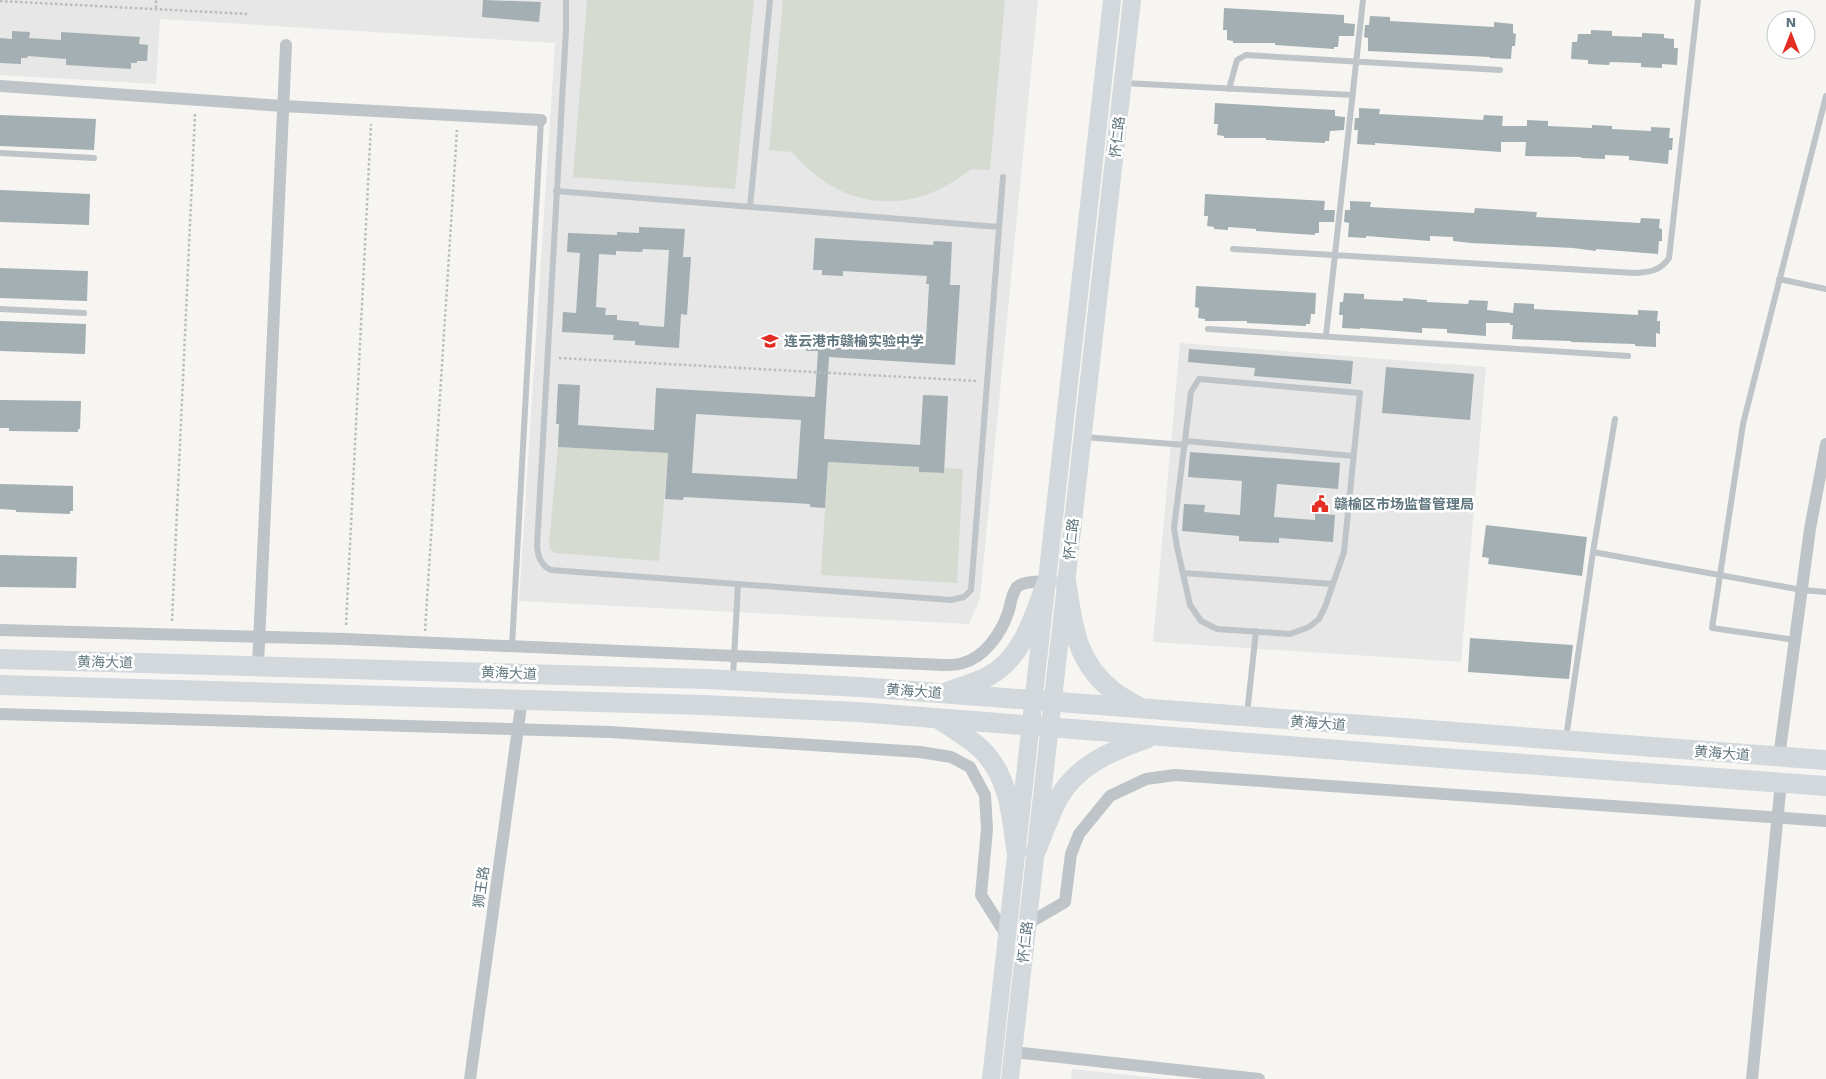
<svg xmlns="http://www.w3.org/2000/svg" width="1826" height="1079" font-family="'Work Sans','Noto Sans SC',sans-serif">
	<style>
		.built { fill: #e6e7e6 }
		.green { fill: #d6dbd1 }
		.building { fill: #a3afb2; fill-rule: evenodd }
		.lines { fill: none; stroke-linecap: round; stroke-linejoin: round }
		.path { stroke: #b8bdbe; stroke-width: 2.5; stroke-dasharray: 2.5 2.5; stroke-linecap: butt }
		.service { stroke: #bec4c7; stroke-width: 6 }
		.minor { stroke: #bec4c7; stroke-width: 12 }
		.secondary { stroke: #d2d8db; stroke-width: 18 }
		.primary { stroke: #d2d8db; stroke-width: 20 }
		.labels { text-anchor: middle; dominant-baseline: central; stroke-width: 5; stroke-linejoin: round; paint-order: stroke }
		.street-label { font-size: 14px; fill: #60767e; stroke: #fff }
		.poi-label { font-size: 14px; font-weight: bold; fill: #60767e; stroke: #fff; text-anchor: start }
	</style>
	<rect width="100%" height="100%" fill="#f6f5f2"/>
	<path class="built" d="M0,0H1038L980,598L969,624L519,601L555,43L160,19L156,84L0,75Z
		M1180,343L1486,367L1461,662L1153,642Z
		M1072,1069L1166,1079H1071Z"/>
	<path class="green" d="M587,0H754L735,189L573,177Z
		M783,0H1005L990,170L971,169C911,218 842,211 792,152L769,150Z
		M558,447L668,453L659,561L555,553L550,549L549,543Z
		M828,462L919,467V472L944,473V468L963,469L957,583L821,575Z"/>
	<path class="building" d="M483,0L541,2L539,22L482,17Z
		M1224,8L1344,15V23L1355,24L1354,36H1339L1338,47H1334V49L1275,45V43H1233V41L1227,40V30H1223Z
		M1370,16L1390,17V21L1494,27V22L1513,24V33L1516,34L1515,46H1512L1511,59L1490,58V57L1368,51V38L1364,37L1365,25H1369Z
		M1591,30L1612,31V36L1642,37V33L1664,34V38L1674,39V48H1678L1677,65L1662,64V68L1641,67V63L1610,62L1609,65L1588,64V60L1571,59L1572,42H1577L1578,34H1591Z
		M12,31L30,32L29,38L61,40V32L140,37L139,44L148,45L147,61H137V63H131V69L66,65V59L28,56L27,58H21V64L0,63V38L12,39Z
		M1215,103L1335,110V116L1345,117L1344,130L1330,131L1329,141H1325V143L1266,140V138H1224V136L1217,135L1218,124H1214Z
		M1359,108L1380,109L1379,114L1433,117L1483,120L1484,115L1503,116L1502,126H1527V120L1548,121V126L1592,128V125L1612,126V129L1651,131V127L1670,128L1669,138H1673L1672,150H1669L1668,164L1629,160V156L1605,155V159L1581,158V157L1525,156L1526,142H1501V152L1375,143V145L1357,144L1358,130H1354L1355,118H1359Z
		M0,115L96,119L94,150L0,146Z
		M0,190L90,194L89,225L0,222Z
		M1205,194L1325,201L1324,210H1335L1334,222H1319V233H1315V235L1256,231V229L1228,227V230L1214,229V227L1207,226L1208,216H1204Z
		M1350,201L1371,202L1370,207L1474,213L1475,208L1537,212L1536,217L1640,223L1641,218L1660,219L1659,228L1662,229V241H1659L1658,254L1596,249V251L1573,248L1471,243L1453,241V237L1430,236V241L1366,236V238L1348,237L1349,223L1344,222L1345,210H1350Z
		M639,227L685,229L683,257H691L687,315L681,314L679,348L635,345V341L613,340L614,335L562,332L563,312L576,313L580,253L567,252L568,233L617,235V232L639,233ZM643,249L669,250L664,327L639,325V322L617,320V315H605L606,308L596,307L599,254L616,255V251L642,252Z
		M815,238L933,245L934,241L952,242L950,285H960L955,365L829,357L824,439L920,445L923,395L948,396L944,473L919,472V467L828,462L825,508L810,507V504L684,497L683,500L665,499L668,453L558,447L559,424H556L558,384L580,385L578,425L654,430L656,388L815,397L818,351H806L807,333L926,340L929,284H926L927,276L843,271V276L822,275V270H813ZM696,414L801,420L797,479L692,473Z
		M0,268L88,271L87,301L0,298Z
		M1196,286L1316,293L1315,314H1311L1310,324H1306V326L1247,323V321H1205V319L1198,318L1199,308L1195,307Z
		M1344,293L1364,294V299L1403,301V298L1427,300V302L1468,304L1469,300L1488,301L1487,310L1513,313L1514,303L1534,304V309L1638,315V310L1658,311L1657,321H1660V334L1656,333V347L1635,346V344L1571,342V341L1512,339L1513,325H1510V323H1486V336L1447,333V329L1422,328V333L1360,328V329L1342,328L1343,315H1339L1340,302H1343Z
		M0,321L86,324L85,354L0,351Z
		M1189,349L1353,361L1351,384L1254,376L1255,368L1188,362Z
		M1386,367L1474,374L1470,420L1382,413Z
		M0,400L81,401L80,429H78V432L9,431V428H0Z
		M1190,452L1340,463L1338,489L1277,484L1274,517L1315,520V513L1335,515L1333,542L1279,538V543L1239,541V536L1182,531L1184,504L1205,505L1204,512L1240,515L1242,481L1188,477Z
		M0,484L73,486V511H70V514L16,512V510L0,509Z
		M1486,525L1587,537L1582,576L1488,564L1489,558L1482,557Z
		M0,555L77,557L76,588L0,587Z
		M1470,638L1573,645L1569,679L1468,672Z"/>
	<g class="lines">
		<path class="path" d="M0,1L249,14
			M156,8V0
			M559,358L977,381
			M172,621L195,114
			M346,625L371,124
			M425,631L457,130"/>
		<path class="service" d="M566,0V30L537,546C538,557 541,566 551,570L951,600L964,597L971,590L1003,177
			M1124,83L1353,95
			M1229,89L1237,60L1246,55L1500,70
			M0,153L94,158
			M556,191L999,227
			M750,207L770,0
			M1233,249L1635,273C1650,272 1660,271 1669,258L1698,0
			M1779,279L1826,289
			M0,309L84,313
			M1208,329L1628,356
			M1326,336L1363,0
			M1199,379L1360,393L1344,552L1325,607L1319,619L1309,627L1290,634L1217,629L1201,621L1190,605L1177,547L1174,528L1191,392Z
			M1084,437L1185,445
			M1185,441L1354,456
			M1593,552L1802,590L1826,592
			M1183,573L1333,584
			M1795,640L1712,628L1743,424L1826,96
			M512,646L541,120
			M733,677L738,584
			M1247,714L1256,631
			M1566,738L1593,552L1615,419"/>
		<path class="minor" d="M0,86L283,106L541,120
			M0,630L345,639L944,665C950,665 958,665 963,663C985,657 1001,633 1008,613C1011,605 1011,594 1017,587C1023,581 1038,582 1047,581
			M258,665L286,45
			M0,714L610,732L920,752L951,757L970,767L985,795L987,829L981,895L1007,936
			M1779,757L1810,529L1826,444
			M1027,924L1065,902L1071,854L1079,834L1110,796L1146,779L1175,775L1826,821
			M1013,1052L1259,1079
			M470,1079L522,699
			M1752,1079L1781,782"/>
		<path class="secondary" d="M991,1079L1112,0
			M1010,1079L1132,0"/>
		<path class="primary" d="M1066,581C1073,625 1075,661 1113,691C1121,697 1130,702 1139,707
			M0,659L706,679L860,687L1826,760
			M0,685L704,705L858,712L1428,757L1826,786
			M947,692C960,687 975,683 987,677C1023,659 1034,615 1047,581
			M940,720C954,729 969,738 981,749C1008,775 1012,814 1016,849
			M1035,853C1042,837 1048,819 1056,803C1074,766 1111,751 1148,738"/>
	</g>
	<defs>
		<g id="school-bare" transform="scale(1.35)"><path d="M0-5L7-2L0 1L-7-2ZM-4 1L0 2.5L4 1V4Q0 6-4 4Z" fill="#e52e23" stroke="#fff" stroke-width="2.5" paint-order="stroke"/></g>
		<g id="civic-bare" transform="scale(1.35)"><path d="M-.6-6.5H3V-4.5H.6V-3L4-1V1h2V6H-6V1h2V-1L-.6-3ZM-1.2 2.5V6h2.4V2.5Z" fill="#e52e23" stroke="#fff" stroke-width="2.5" paint-order="stroke"/></g>
	</defs>
	<g fill-rule="evenodd">
		<use href="#school-bare" x="770" y="341"/>
		<use href="#civic-bare" x="1320" y="504"/>
	</g>
	<g class="labels">
		<g class="street-label">
			<text transform="translate(1117 137) rotate(-83)">怀仁路</text>
			<text transform="translate(1071 539) rotate(-84)">怀仁路</text>
			<text transform="translate(105 662) rotate(1)">黄海大道</text>
			<text transform="translate(509 673) rotate(2)">黄海大道</text>
			<text transform="translate(914 691) rotate(4)">黄海大道</text>
			<text transform="translate(1318 723) rotate(4)">黄海大道</text>
			<text transform="translate(1722 753) rotate(4)">黄海大道</text>
			<text transform="translate(481 887) rotate(-82)">狮王路</text>
			<text transform="translate(1025 942) rotate(-84)">怀仁路</text>
		</g>
		<g class="poi-label">
			<text x="784" y="341">连云港市赣榆实验中学</text>
			<text x="1334" y="504">赣榆区市场监督管理局</text>
		</g>
	</g>
	<g transform="translate(1791 35)"><circle r="24" fill="#ffffff" stroke="#bfc8cb"/>
	<path d="M0-4L9 19L0 12L-9 19Z" fill="#e52e23"/>
	<text y="-8" font-size="14" font-weight="bold" text-anchor="middle" fill="#60767e">N</text>
	</g>
</svg>
